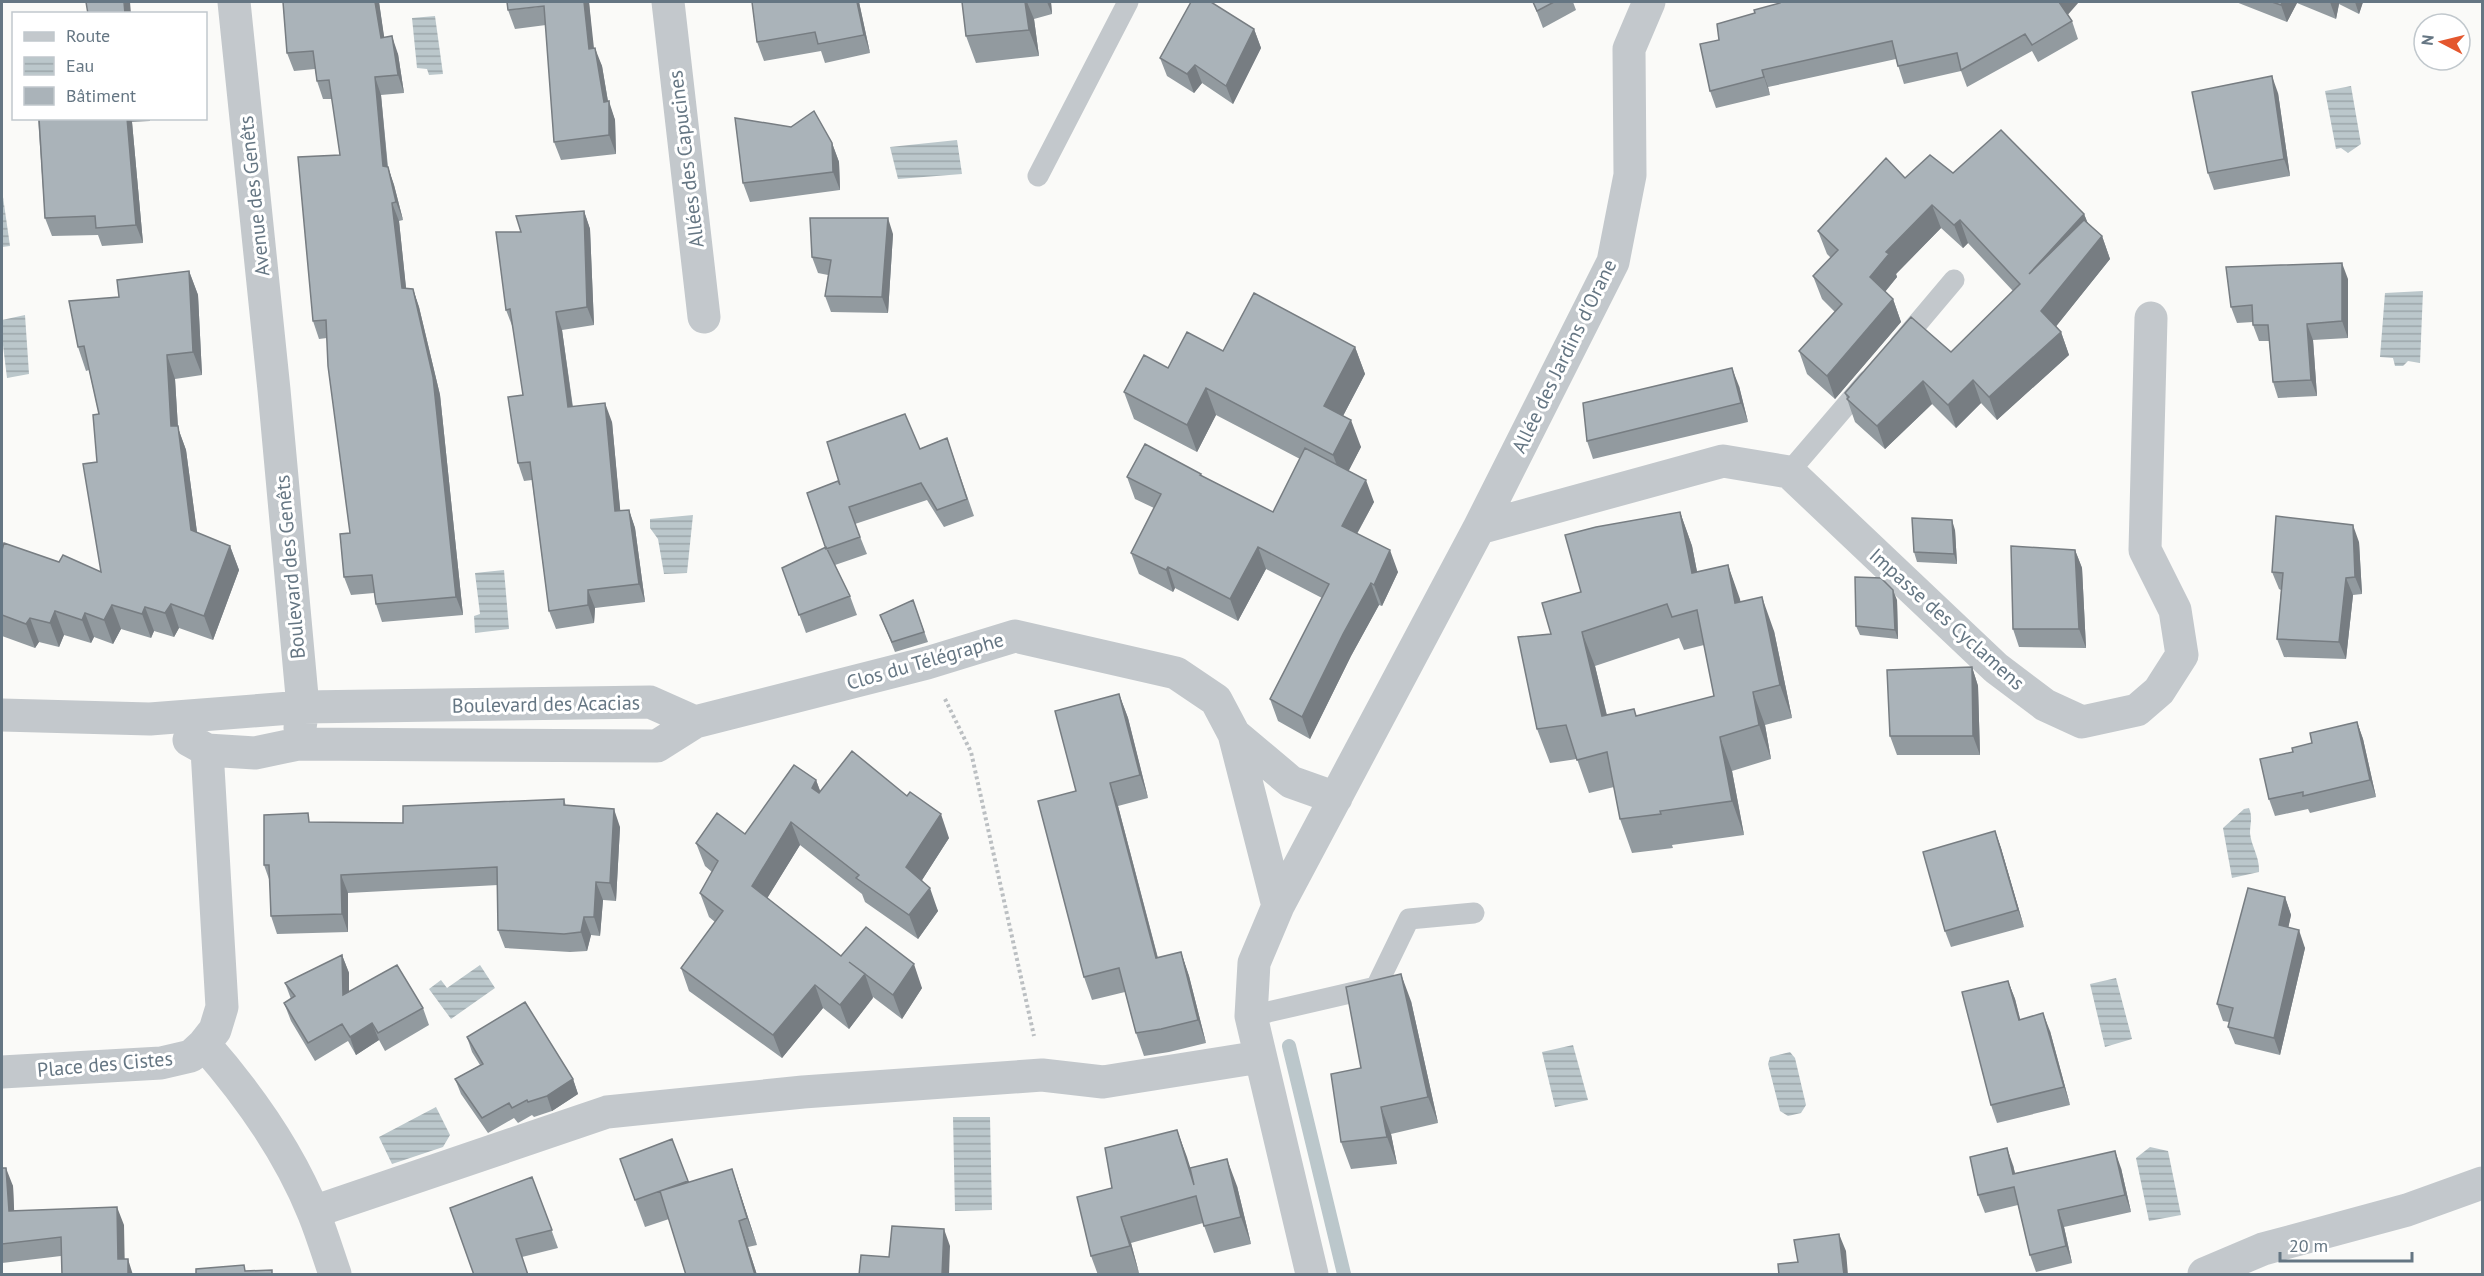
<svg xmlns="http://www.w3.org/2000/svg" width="2484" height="1276" font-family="'PT Sans',sans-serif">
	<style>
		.water { fill: url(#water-rules) }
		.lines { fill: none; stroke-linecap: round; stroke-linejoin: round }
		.stream { stroke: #bbc7cb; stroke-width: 14 }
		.path { stroke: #bbbfc2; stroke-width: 4; stroke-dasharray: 3 3; stroke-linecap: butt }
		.service { stroke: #c3c8cc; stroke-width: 21 }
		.minor { stroke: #c3c8cc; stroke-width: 33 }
		.wall { fill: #929a9f; fill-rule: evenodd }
		.shaded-wall { fill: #777d82 }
		.building { fill: #aab3b9; stroke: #777d82; stroke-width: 1.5; fill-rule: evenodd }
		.labels { text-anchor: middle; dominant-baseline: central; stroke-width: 6; stroke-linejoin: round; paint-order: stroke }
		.street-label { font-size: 20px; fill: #657683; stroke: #fff }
	</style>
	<defs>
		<pattern id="water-rules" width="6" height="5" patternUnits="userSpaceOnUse" patternTransform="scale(1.5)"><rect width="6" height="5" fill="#bbc7cb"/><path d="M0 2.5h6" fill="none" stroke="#9ca6aa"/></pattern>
	</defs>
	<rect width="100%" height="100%" fill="#fafaf8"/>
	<path class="water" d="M435,16L443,74L429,75L427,69L417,68L412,18Z
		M2351,86L2361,144L2348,153L2341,148L2336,149L2325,91Z
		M957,140L962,174L898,179L890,147Z
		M2,190L10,246L2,247Z
		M2423,291L2420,363L2408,361L2403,366H2395L2393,358L2380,357L2385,293Z
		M25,315L29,374L7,378L2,337V320Z
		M693,515L687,573L664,574L658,539L650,528V519Z
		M504,570L509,629L475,633L474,616L480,614L475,573Z
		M2249,808C2253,818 2250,823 2250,833C2251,846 2260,857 2259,872L2232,878L2223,828L2244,809Z
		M480,965L495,988L451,1019L429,989L441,980L447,988Z
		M2116,978L2132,1039L2105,1047L2090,984Z
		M1573,1045L1588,1100L1555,1107L1542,1052Z
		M1790,1052L1795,1058L1806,1105L1801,1113L1788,1116L1780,1111L1768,1064L1770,1057Z
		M436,1107L450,1135L443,1147L392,1164L379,1137Z
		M953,1117H990L992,1210L955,1211Z
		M2150,1147L2168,1151L2181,1215L2149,1221L2136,1158Z"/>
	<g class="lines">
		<path class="stream" d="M1289,1046L1344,1274"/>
		<path class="path" d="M945,699L971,752L1034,1036"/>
		<path class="service" d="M1038,176L1128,2
			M1900,344L1954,280
			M1789,472L1867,381
			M1251,1016L1376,987L1409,919L1474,913"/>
		<path class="minor" d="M234,2L274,390L303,707L300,728
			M668,2L704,317
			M1479,528L1723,461L1789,472L1996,668L2045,705L2082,722L2137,710L2159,691L2182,655L2175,610L2145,550L2151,318
			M2,715L150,719L303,707L650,702L695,722L657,746L298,744L255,753L207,750
			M695,722L927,663L1015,636L1176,673L1216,700L1234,734L1278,906
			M1234,734L1291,782L1336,798
			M204,1044C248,1094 289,1152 314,1214C322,1234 328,1254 335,1274
			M2,1072L161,1063L191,1056L204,1044L215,1030L222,1007L207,750L189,740
			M313,1212L607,1112L803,1092L1042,1075L1103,1082L1260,1057
			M1312,1274L1251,1016L1254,963L1278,906L1479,528L1613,262L1630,175L1629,49L1649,2
			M2204,1274L2263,1249L2407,1210L2482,1183"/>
	</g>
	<path class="wall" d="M283,2H379L384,38L398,54L404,93L381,95L388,167L394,185L403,220L399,221L406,289H413L419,307L440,395L463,615L382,622L376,604L374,593L351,595L344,577L350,533L327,338L319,339L313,321L340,155L332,99H323L317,81L315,69L294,71L287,53Z
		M589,2L593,48L602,66L608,101L615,120L616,154L561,160L554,142L546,25L515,29L508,10Z
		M859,2L870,53L825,63L821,51L764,61L757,42Z
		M962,2H1051L1052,14L1034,19L1039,56L976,63L966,36Z
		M1533,2H1573L1576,10L1543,28Z
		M2236,2H2363L2359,14L2339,4L2336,19L2297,3L2287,22Z
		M2068,15L2072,21L2078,39L2038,62L2032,51L1967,87L1961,71L1904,84L1896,59L1768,87L1770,95L1716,108L1710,91L1700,44Z
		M1254,29L1261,48L1233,104L1202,83L1194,93L1167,76L1160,58Z
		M2278,93L2290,176L2214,190L2208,173Z
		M38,118H150V121L132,122L143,243L102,246L98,235L52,236L45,218Z
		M832,143L839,162L840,190L750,202L743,183Z
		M1953,173L2084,214L2088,224L2102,236L2110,259L2056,326L2061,332L2069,355L1997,420L1981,403L1956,428L1932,404L1885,449L1855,422L1845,393L1951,352L2013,291L1968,243L1963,248L1941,228L1896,274L1897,277L1885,292L1893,299L1901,322L1835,399L1807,374L1799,351L1835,312L1822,299L1813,276L1831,258L1827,254L1818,231L1905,178Z
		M584,211L590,229L594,325L562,330L573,407L612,422L620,510H629L635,528L645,602L595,608L594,623L556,629L549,611L532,480L524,481L518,463L523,395L513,328L506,310Z
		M893,234L888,313L831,312L825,296L828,275L818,273L812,257Z
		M189,271L198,295L202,375L175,379L178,428L186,450L197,533L230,546L239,570L213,640L179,628L174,637L154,631L151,638L121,629L113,644L94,637L91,643L64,635L59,647L39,642L35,648L2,636V550L101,572L97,462L99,414L89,370L86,371L78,347L119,297Z
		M2348,279V338L2313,340L2317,396L2278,398L2273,382L2269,341H2259L2253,325V322L2237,323L2231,307Z
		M1355,347L1365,374L1343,416L1361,447L1348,471L1374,502L1357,534L1398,572L1382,606L1379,605L1351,656L1310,739L1278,721L1270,699L1322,598L1266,569L1238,621L1175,588L1173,592L1139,574L1131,553L1154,508L1135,499L1127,477L1201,474L1202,476L1273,512L1300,459L1216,415L1197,452L1134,419L1124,392L1168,368L1223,351Z
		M1739,386L1748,422L1593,459L1587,441Z
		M947,438L974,516L944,527L927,500L855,524L867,554L835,565L850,596L857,615L806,633L782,568L826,547L807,493Z
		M1680,512L1692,546L1697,572L1728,565L1740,602L1774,631L1792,718L1765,725L1771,759L1732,771L1744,835L1672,845L1673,848L1632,853L1620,819L1614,787L1589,793L1577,759L1550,763L1537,729L1551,634L1581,592ZM1679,638L1684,650L1704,645L1714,696L1637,716L1607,715L1595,666Z
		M1955,530L1957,564L1917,562L1914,552Z
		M2359,542L2362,594L2353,595L2346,659L2284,657L2277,639L2281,590L2279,589L2272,572Z
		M2075,550L2082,568L2086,648L2019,647L2013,629Z
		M913,600L928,642L895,652L880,615Z
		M1897,600L1898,639L1860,635L1856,626Z
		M1972,667L1978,686L1980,755H1897L1890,736Z
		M1119,694L1128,718L1148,798L1118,806L1158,958L1181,952L1189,976L1206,1043L1169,1052L1144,1056L1136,1033L1125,992L1092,1000L1084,977L1076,791Z
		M2357,722L2363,739L2376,797L2310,813L2308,809L2275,816L2269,799L2293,752Z
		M816,780L820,791L949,838L922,880L938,911L918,939L865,902L862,894L800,845L767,898L841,956L922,988L902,1019L873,997L849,1029L823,1008L782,1058L689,991L681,968L715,922L709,917L700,893L712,872L705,866L696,843L745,834Z
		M564,799L566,806L620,827L616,901L603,900L600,936L591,935L587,951L570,952L505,948L498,930V885L348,893V932L277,934L271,916L270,882L264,865L311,822L403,823Z
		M1995,831L2001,848L2024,927L1951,947L1945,931Z
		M2285,897L2291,915L2288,928L2305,948L2280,1055L2235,1044L2228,1027L2229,1022L2223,1021L2217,1004Z
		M342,955L349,973V992L423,1008L429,1025L385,1051L379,1040L356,1055L348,1041L315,1061L291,1021L284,1003L291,999L285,983Z
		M2008,981L2015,999L2020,1019L2050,1031L2070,1105L1997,1123L1991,1105Z
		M1411,1001L1438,1123L1391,1134L1397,1164L1351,1169L1341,1142L1361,1068Z
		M467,1037L573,1079L578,1094L552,1111L534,1117L532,1115L518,1123L514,1118L488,1133L461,1094L455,1079L480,1065L472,1052Z
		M1177,1130L1190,1168L1237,1186L1251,1244L1214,1253L1203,1223L1131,1243L1139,1273L1134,1275H1098L1091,1256L1112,1188Z
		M672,1139L688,1183L732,1169L741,1196L757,1245L748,1247L757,1275H686L669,1219L645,1227L620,1159Z
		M2013,1165L2015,1173L2121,1168L2131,1212L2064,1227L2072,1263L2036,1272L2030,1255L2018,1205L1985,1213L1978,1195Z
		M2,1168L13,1186L14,1211L124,1225V1259L61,1256L2,1263Z
		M532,1177L558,1248L522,1257L474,1275Z"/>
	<path class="shaded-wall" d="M124,2H130L131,14H125Z
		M375,2H379L387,56L381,38Z
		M584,2H589L596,67L589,49Z
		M857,2H859L870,53L864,35Z
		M1025,2H1027L1034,19L1039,56L1029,30Z
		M1047,2H1051L1052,14Z
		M2059,2H2079L2065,18Z
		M2282,2H2296L2297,3L2287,22L2281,5Z
		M2330,2H2339V4L2336,19Z
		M2355,2H2363L2359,14Z
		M1254,29L1261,48L1233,104L1226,86Z
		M392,36L398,54L404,93L398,75Z
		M595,48L602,66L609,108V101L615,120L616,154L609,135Z
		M1195,65L1202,83L1194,93L1187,74Z
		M1762,70L1768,87L1770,95L1764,77Z
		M2272,76L2278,93L2290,176L2284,159Z
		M375,77L381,95L389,184L383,166Z
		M127,118H131L132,122L143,243L136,225Z
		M832,143L839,162L840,190L833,172Z
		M388,167L394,185L403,220L396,202Z
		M392,203L399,221L408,306L402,288Z
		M1932,205L1941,228L1896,274L1897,277L1878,300L1870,277L1886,252Z
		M584,211L590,229L594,325L587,307Z
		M2084,214L2093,236L2029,274Z
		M888,218L893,234L888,313L882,297Z
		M1960,220L1968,243L1963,248L1954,225Z
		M2102,236L2110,259L2050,334L2041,311Z
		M2342,263L2348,279V338L2342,321Z
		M189,271L198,295L202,375L193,352Z
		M413,289L419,307L440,395L463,615L456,597Z
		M1893,299L1901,322L1835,399L1827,376Z
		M556,312L562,330L575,425L568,407Z
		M2307,324L2313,340L2317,396L2311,380Z
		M2061,332L2069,355L1997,420L1989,397Z
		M1355,347L1365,374L1334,433L1324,406Z
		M167,355L175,379L178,428L186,450L200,554L191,530L171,426Z
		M1732,368L1739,386L1748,422L1741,403Z
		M1973,380L1981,403L1956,428L1948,405Z
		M1923,381L1932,404L1885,449L1877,426Z
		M1206,388L1216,415L1197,452L1187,425Z
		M605,403L612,422L622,529L615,511Z
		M1351,420L1361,447L1343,482L1333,455Z
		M1366,480L1374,502L1349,548L1342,526Z
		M629,510L635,528L645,602L639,584Z
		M1680,512L1692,546L1704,607L1692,573Z
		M1952,520L1955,530L1957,564L1954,554Z
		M2353,525L2359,542L2362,594L2355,577Z
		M230,546L239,570L213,640L204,616Z
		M1258,547L1266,569L1238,621L1230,599Z
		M1390,550L1398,572L1382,606L1374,585Z
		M2075,550L2082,568L2086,648L2079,629Z
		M1728,565L1740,599L1747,637L1735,603Z
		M1168,567L1175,588L1173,592L1166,570Z
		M2346,578L2353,595L2346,659L2339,642Z
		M1371,583L1379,605L1351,656L1310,739L1302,717L1343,634Z
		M588,590L595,608L594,623L588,605Z
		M1893,590L1897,600L1898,639L1895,630Z
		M1762,597L1774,631L1792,718L1780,685Z
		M171,604L179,628L174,637L165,613Z
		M112,605L121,629L113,644L104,620Z
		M145,607L154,631L151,638L142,614Z
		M55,611L64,635L59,647L50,623Z
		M85,613L94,637L91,643L82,620Z
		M30,618L39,642L35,648L26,624Z
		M1582,632L1595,666L1615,750L1602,716Z
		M1972,667L1978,686L1980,755L1973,736Z
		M1753,692L1765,725L1771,759L1759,725Z
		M1119,694L1128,718L1148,798L1140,775Z
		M2357,722L2363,739L2376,797L2370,780Z
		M1720,737L1732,771L1744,835L1732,801Z
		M816,780L825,804L812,788Z
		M1110,783L1118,806L1164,982L1156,958Z
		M614,809L620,827L616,901L610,883Z
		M941,814L949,838L915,891L906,867Z
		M791,822L800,845L760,910L752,886Z
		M1995,831L2001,848L2024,927L2018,910Z
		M341,875L348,893V932L342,914Z
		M596,882L603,900L600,936L594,917Z
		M930,888L938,911L918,939L909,915Z
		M2285,897L2291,915L2285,943L2279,925Z
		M584,917L591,935L587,951L581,932Z
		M2299,930L2305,948L2280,1055L2274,1038Z
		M1181,952L1189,976L1206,1043L1198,1020Z
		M342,955L349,973V1013L343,995Z
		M914,964L922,988L902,1019L893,995Z
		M865,974L873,998L849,1029L840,1005Z
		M1401,974L1411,1001L1438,1123L1428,1097Z
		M2008,981L2015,999L2025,1038L2019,1020Z
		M815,985L823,1008L782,1058L773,1035Z
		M2043,1013L2050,1031L2070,1105L2064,1087Z
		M372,1023L379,1040L356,1055L350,1037Z
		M573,1079L578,1094L552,1111L547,1096Z
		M1381,1107L1391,1134L1397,1164L1387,1137Z
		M1177,1130L1187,1157L1204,1212L1194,1185Z
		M2007,1148L2013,1165L2019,1191L2013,1174Z
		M2115,1151L2121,1168L2131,1212L2125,1195Z
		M1227,1159L1237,1186L1251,1244L1241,1217Z
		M6,1168L13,1186L15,1229L9,1211Z
		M732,1169L741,1196L757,1245L747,1218Z
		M117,1207L124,1225L125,1275L118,1259Z
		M2058,1210L2064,1227L2072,1263L2066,1246Z
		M1121,1217L1131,1243L1139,1273L1130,1246Z
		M739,1221L748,1247L757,1275H755Z
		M944,1229L950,1246L949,1275H942Z
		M1839,1234L1846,1251L1848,1275H1844Z
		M128,1259L133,1275H128Z"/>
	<path class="building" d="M86,2H124L125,14H88Z
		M283,2H375L381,38L392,36L398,75L375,77L383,166L388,167L396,202L392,203L402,288L413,289L433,377L456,597L376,604L372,575L344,577L340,534L350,533L328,366L326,320L313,321L298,157L340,155L329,80L317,81L313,51L287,53Z
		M507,2H584L589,49L595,48L604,102L609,101V135L554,142L544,6L508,10Z
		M752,2H857L864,35L818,44L815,32L757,42Z
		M962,2H1025L1029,30L966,36Z
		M1191,2H1211L1254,29L1226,86L1195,65L1187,74L1160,58Z
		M1533,2H1554L1537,11Z
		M1780,2H2059L2072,21L2032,45L2025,34L1961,70L1957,53L1898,66L1892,41L1762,70L1764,77L1710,91L1700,44L1719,40L1717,24L1755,13L1754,10L1780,3Z
		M2272,2H2282L2281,5Z
		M2272,76L2284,159L2208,173L2192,92Z
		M814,111L832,143L833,172L743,183L735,118L791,127Z
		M39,118H127L136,225L96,228L95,216L45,218Z
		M2001,130L2084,214L2029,274L2084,220L2102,236L2041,311L2061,332L1989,397L1973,380L1948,405L1923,381L1877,426L1847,399L1849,397L1845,393L1911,317L1951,352L2020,284L1960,220L1954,225L1932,205L1886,252L1889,254L1870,277L1893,299L1827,376L1799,351L1842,304L1813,276L1838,250L1818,231L1886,158L1905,178L1930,155L1953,173Z
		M584,211L587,307L556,312L568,407L605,403L615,511L629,510L639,584L588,590V605L549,611L530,462L518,463L508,397L523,395L510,309L506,310L496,232H521L516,216Z
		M810,218H888L882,297L825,296L831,260L812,257Z
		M2342,263V321L2307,324L2311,380L2273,382L2268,325H2253L2252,305L2231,307L2226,267Z
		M189,271L193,352L167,355L171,426H178L191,530L230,546L204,616L171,604L165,613L145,607L142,614L112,605L104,620L85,613L82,620L55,611L50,623L30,618L26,624L2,615V550L4,543L59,562L63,555L101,572L83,464L97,462L93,415L99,414L84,346L78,347L69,301L119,297L117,280Z
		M1254,293L1355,347L1324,406L1351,420L1333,455L1206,388L1187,425L1124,392L1144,355L1168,368L1187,332L1223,351Z
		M1732,368L1741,403L1587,441L1583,403Z
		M905,414L920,449L947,438L967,499L937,510L921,483L849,507L860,537L826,549L807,493L838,481L840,485L827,442Z
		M1145,444L1201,474L1200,475L1273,512L1305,448L1366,480L1342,526L1390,550L1374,585L1371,583L1343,634L1302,717L1270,699L1329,584L1258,547L1230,599L1168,567L1166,570L1131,553L1161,494L1127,477Z
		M1680,512L1692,573L1728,565L1735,603L1762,597L1780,685L1753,692L1759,725L1720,737L1732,801L1660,811L1661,814L1620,819L1607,752L1577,760L1566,725L1537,729L1518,637L1551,634L1542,603L1581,592L1565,535L1596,527ZM1667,604L1672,617L1697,610L1714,696L1636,716L1634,709L1602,716L1582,632Z
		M2276,516L2353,525L2355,577L2346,578L2339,642L2277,639L2283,573L2272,572Z
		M1912,518L1952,520L1954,554L1914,552Z
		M2011,546L2075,550L2079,629H2013Z
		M826,547L850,596L799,615L782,568Z
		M1855,577L1881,578L1893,590L1895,630L1856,626Z
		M913,600L924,632L892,642L880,615Z
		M1972,667L1973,736H1890L1887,670Z
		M1119,694L1140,775L1110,783L1156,958L1181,952L1198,1020L1161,1029L1136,1033L1119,968L1084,977L1038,801L1076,791L1055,711Z
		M2357,722L2370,780L2303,796V792L2269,799L2260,759L2293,752L2292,748L2312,743L2310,733Z
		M852,751L907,796L910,792L941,814L906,867L930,888L909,915L856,878L859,875L791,822L752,886L841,956L866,927L914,964L893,995L849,962L865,974L840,1005L815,985L773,1035L681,968L723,911L700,893L718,861L696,843L717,813L745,834L794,765L816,780L812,788L819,793Z
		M564,799V805L614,809L610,883L596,882L594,917H584L581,932L564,934L498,930L497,867L341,875L342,914L271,916L269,865H264V815L308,813L309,822L403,823V806Z
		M1995,831L2018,910L1945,931L1923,852Z
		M2248,888L2285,897L2279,925L2299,930L2274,1038L2228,1027L2233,1008L2217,1004Z
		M342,955L343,995L397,965L423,1008L378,1033L372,1023L350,1037L342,1024L308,1043L284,1003L295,996L285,983Z
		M1401,974L1428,1097L1381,1107L1387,1137L1341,1142L1331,1074L1361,1068L1346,987Z
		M2008,981L2019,1020L2043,1013L2064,1087L1991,1105L1962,992Z
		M525,1002L573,1079L547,1096L528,1102L527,1100L512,1108L509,1103L482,1118L455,1079L483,1064L467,1037Z
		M1177,1130L1194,1185L1190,1168L1227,1159L1241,1217L1204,1226L1196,1196L1121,1217L1130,1246L1091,1256L1077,1197L1112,1188L1105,1148Z
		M672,1139L688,1181L635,1200L620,1159Z
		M2007,1148L2013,1174L2115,1151L2125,1195L2058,1210L2066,1246L2030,1255L2014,1187L1978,1195L1970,1157Z
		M2,1168H6L9,1211L117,1207L118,1259H128V1275H62L61,1237L2,1244Z
		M732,1169L747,1218L739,1221L755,1275H686L660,1191Z
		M532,1177L552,1230L516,1239L528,1275H474L450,1208Z
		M892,1226L944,1229L942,1275H859L861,1255L889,1257Z
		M1839,1234L1844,1275H1779L1778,1264L1798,1262L1794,1240Z
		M244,1265L245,1271L272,1270V1275H196V1269Z"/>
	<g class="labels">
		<g class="street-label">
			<text transform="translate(686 159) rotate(-97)">Allées des Capucines</text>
			<text transform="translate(254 196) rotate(-96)">Avenue des Genêts</text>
			<text transform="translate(1564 356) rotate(-64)">Allée des Jardins d'Orane</text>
			<text transform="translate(290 567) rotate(-95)">Boulevard des Genêts</text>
			<text transform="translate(1947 619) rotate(42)">Impasse des Cyclamens</text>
			<text transform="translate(925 661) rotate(-16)">Clos du Télégraphe</text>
			<text transform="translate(546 704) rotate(-1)">Boulevard des Acacias</text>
			<text transform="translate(105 1064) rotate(-5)">Place des Cistes</text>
		</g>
	</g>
	<rect width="2484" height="1276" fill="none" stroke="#657683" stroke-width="6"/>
	<rect x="12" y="12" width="195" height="108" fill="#ffffff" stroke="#c1c8cd" stroke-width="1.5"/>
	<rect x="24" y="32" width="30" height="9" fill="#c3c8cc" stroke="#c1c8cd" stroke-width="1.5"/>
	<text x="66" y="42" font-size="18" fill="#657683">Route</text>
	<rect x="24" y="57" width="30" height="18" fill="url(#water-rules)" stroke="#c1c8cd" stroke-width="1.5"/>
	<text x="66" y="72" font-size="18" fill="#657683">Eau</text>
	<rect x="24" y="87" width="30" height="18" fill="#aab3b9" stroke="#c1c8cd" stroke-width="1.5"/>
	<text x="66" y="102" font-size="18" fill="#657683">Bâtiment</text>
	<g transform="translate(2442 42) rotate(277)"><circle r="28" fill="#ffffff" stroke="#c1c8cd" stroke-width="1.5"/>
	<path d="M0-4.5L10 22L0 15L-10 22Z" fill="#e4572e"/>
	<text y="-9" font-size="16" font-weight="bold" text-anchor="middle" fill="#657683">N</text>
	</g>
	<path d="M2280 1252v9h132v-9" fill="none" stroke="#657683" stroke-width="3"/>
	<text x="2289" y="1252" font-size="18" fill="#657683" stroke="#ffffff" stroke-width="4.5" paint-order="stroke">20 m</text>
</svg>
